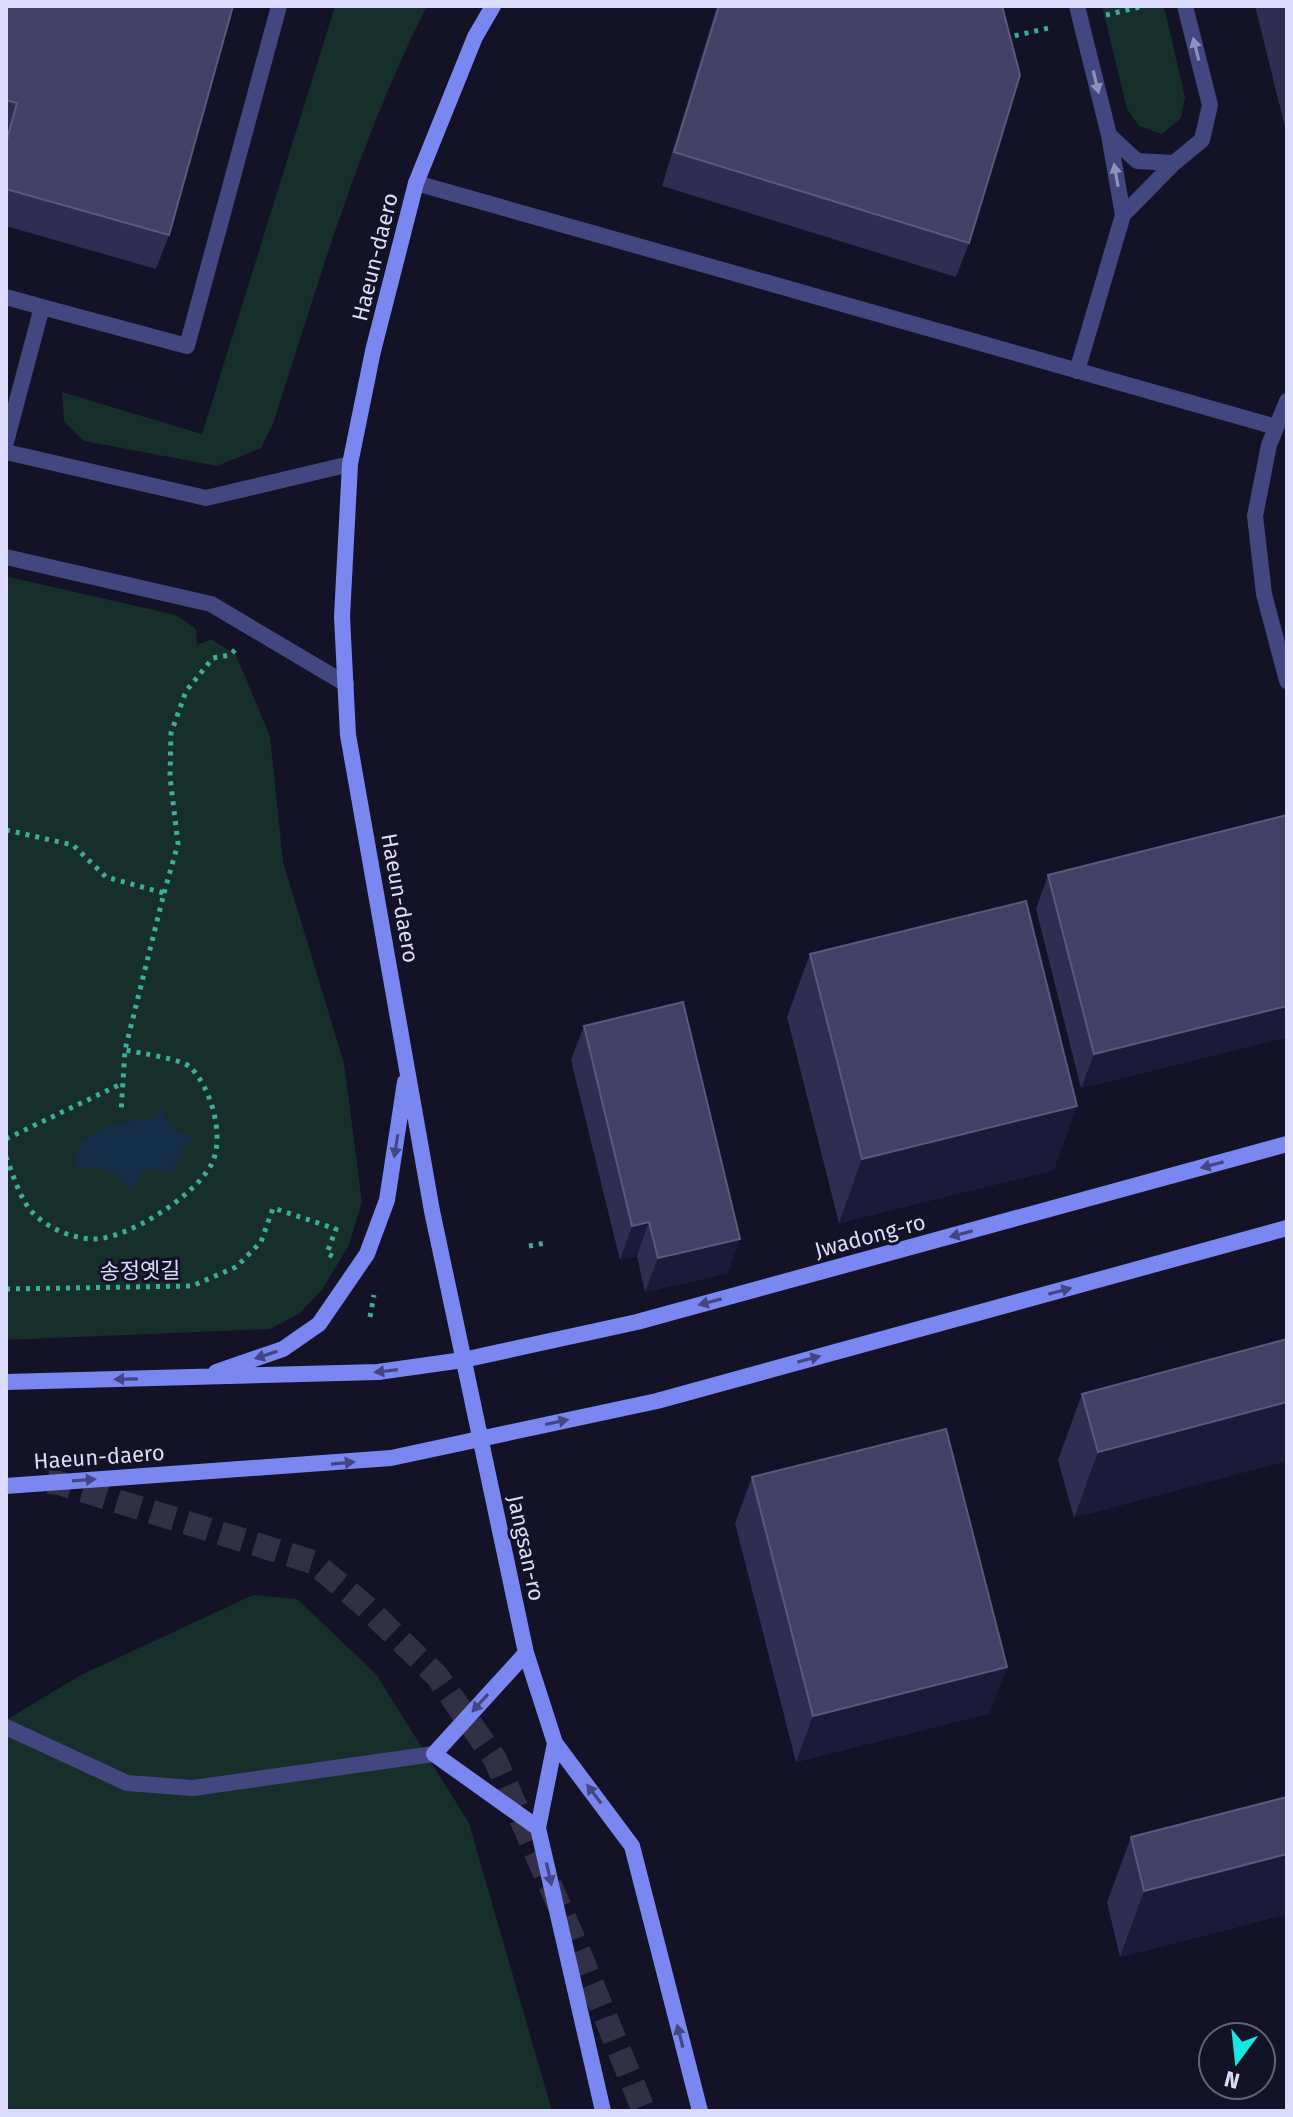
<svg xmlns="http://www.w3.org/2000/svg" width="1293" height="2117" font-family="'Fira Sans','Noto Sans KR',sans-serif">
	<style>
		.green { fill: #162f2b }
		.water { fill: #142e48 }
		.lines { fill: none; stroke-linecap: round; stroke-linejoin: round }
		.highway-tunnel { stroke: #313046; stroke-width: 24; stroke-dasharray: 24 12; stroke-linecap: butt }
		.path { stroke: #3dad99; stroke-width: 5; stroke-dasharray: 4 6; stroke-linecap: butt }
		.lane { stroke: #424780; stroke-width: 16 }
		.street { stroke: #424780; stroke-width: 16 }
		.secondary { stroke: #7b87f1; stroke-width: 16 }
		.wall { fill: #302d52 }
		.shaded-wall { fill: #1d1a39 }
		.building { fill: #424064; stroke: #5a587c; stroke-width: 2 }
		.oneway { fill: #8e91be }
		.oneway2 { fill: #424781 }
		.labels { text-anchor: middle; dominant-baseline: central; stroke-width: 6; stroke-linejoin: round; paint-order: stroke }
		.street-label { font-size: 22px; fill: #dbdbfb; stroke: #131226 }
	</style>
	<rect width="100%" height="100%" fill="#131226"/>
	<path class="green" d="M335,6H427C360,138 319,281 274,421L261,448L217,466L84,441L64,422L62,392L202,434Z
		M1102,6H1164L1185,97L1181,118L1162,134L1139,126L1127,109Z
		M9,577L176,615L196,629L197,645L211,639L236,655L270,736L283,862L344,1063L362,1202L349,1245L322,1290L299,1314L270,1329L6,1340V579Z
		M253,1595L297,1599L376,1674L469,1823L552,2111H6V1720L81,1675Z"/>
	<path class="water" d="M164,1106C166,1128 174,1131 194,1137C180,1148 175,1158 174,1175L163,1170H145L131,1192C117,1168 100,1165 74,1169L80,1142C102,1127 124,1119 150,1120Z"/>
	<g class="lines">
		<path class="highway-tunnel" d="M48,1482L59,1483L313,1562L364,1605L437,1676L495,1759L571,1933L644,2111"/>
		<path class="path" d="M1106,15L1144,6
			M1005,38L1053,27
			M6,830L73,845L106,877L164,893L125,1050L121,1113
			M164,893L178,844L170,777L171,733L186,691L213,658L230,655L236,649
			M6,1139L123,1083
			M6,1157C13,1174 20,1199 32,1212C47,1228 71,1238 92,1239C127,1240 197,1195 212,1163C225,1136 211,1087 190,1067C181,1059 140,1053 125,1050
			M529,1246L545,1243
			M6,1289L192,1286L236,1267L261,1242L273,1208L336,1229L327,1253L335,1258
			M370,1317L374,1295"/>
		<path class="lane" d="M1077,6L1109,135L1137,161L1174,163L1202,140L1210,105L1185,6
			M1123,215L1174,163
			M6,297L42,307L6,442
			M42,307L187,346L279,6
			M1077,371L1123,215L1109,135
			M6,452L206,498L350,464
			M6,557L211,604L346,684"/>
		<path class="street" d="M416,183L1276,427
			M1287,401L1269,445L1255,516L1264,594L1287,681
			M6,1727L127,1783L193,1788L434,1754"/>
		<path class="secondary" d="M493,6L475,37L416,183L373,351L350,464L342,617L348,735L432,1211L526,1653L555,1743L632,1846L700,2111
			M216,1372L283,1349L319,1324L367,1254L387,1200L405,1082
			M6,1382L378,1372L463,1360L637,1322L1287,1144
			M6,1486L391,1458L657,1401L1287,1228
			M526,1653L434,1754L538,1828
			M555,1743L538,1828L603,2111"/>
	</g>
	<path class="wall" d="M6,6L169,235L156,269L6,226Z
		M717,6H1002L969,243L956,277L662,186Z
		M1255,6H1287V135Z
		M1287,815V1037L1081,1088L1036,909L1048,875Z
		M810,954L1054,1170L839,1223L787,1017Z
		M584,1026L728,1273L645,1292L637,1256L620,1260L571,1060Z
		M1287,1339L1074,1518L1058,1460L1082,1394Z
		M752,1477L990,1713L796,1762L735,1523Z
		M1287,1797V1914L1120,1957L1107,1902L1131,1837Z"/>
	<path class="shaded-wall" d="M1287,1006V1037L1081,1088L1094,1054Z
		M1077,1106L1054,1170L839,1223L862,1159Z
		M649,1222L637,1256L620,1260L632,1226Z
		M740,1239L728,1273L645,1292L658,1258Z
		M1287,1402V1461L1074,1518L1098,1452Z
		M1007,1667L990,1713L796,1762L813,1716Z
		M1287,1854V1914L1120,1957L1144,1891Z"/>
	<path class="building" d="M6,6H233L169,235L6,189V143L17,103L6,100Z
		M719,6H1002L1020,75L969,243L674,152Z
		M1287,815V1006L1094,1054L1048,875Z
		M1026,901L1077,1106L862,1159L810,954Z
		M683,1002L740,1239L658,1258L649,1222L632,1226L584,1026Z
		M1287,1339V1402L1098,1452L1082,1394Z
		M946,1429L1007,1667L813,1716L752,1477Z
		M1287,1797V1854L1144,1891L1131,1837Z"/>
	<defs><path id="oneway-solid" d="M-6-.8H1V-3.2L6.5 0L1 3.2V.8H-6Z" transform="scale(2)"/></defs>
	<g class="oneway">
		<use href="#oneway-solid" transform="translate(1196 49) rotate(-104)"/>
		<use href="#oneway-solid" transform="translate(1096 82) rotate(76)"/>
		<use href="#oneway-solid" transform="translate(1116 175) rotate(-100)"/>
	</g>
	<g class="oneway2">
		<use href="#oneway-solid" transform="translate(396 1146) rotate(99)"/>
		<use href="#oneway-solid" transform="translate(1212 1165) rotate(165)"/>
		<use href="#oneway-solid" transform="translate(961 1234) rotate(165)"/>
		<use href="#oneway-solid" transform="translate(1060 1291) rotate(-15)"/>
		<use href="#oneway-solid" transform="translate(710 1302) rotate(165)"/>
		<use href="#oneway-solid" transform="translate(266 1355) rotate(162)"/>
		<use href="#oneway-solid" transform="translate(809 1359) rotate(-15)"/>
		<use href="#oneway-solid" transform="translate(386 1371) rotate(173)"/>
		<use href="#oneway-solid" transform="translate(126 1379) rotate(179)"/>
		<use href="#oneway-solid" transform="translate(557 1422) rotate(-12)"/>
		<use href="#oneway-solid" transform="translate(343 1463) rotate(-5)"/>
		<use href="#oneway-solid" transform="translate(84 1480) rotate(-4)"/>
		<use href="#oneway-solid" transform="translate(480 1703) rotate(132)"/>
		<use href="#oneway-solid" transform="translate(594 1794) rotate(-127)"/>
		<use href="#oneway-solid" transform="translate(549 1874) rotate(77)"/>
		<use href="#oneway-solid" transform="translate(680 2036) rotate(-104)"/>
	</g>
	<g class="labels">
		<g class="street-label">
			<text transform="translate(375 257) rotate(-76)">Haeun-daero</text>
			<text transform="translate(400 898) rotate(80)">Haeun-daero</text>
			<text transform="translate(870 1236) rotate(-15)">Jwadong-ro</text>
			<text transform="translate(140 1271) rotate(-1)">송정옛길</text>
			<text transform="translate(99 1457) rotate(-4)">Haeun-daero</text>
			<text transform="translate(526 1548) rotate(78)">Jangsan-ro</text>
		</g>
	</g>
	<rect width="1293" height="2117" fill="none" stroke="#dbdbfb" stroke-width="16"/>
	<g transform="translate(1237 2061) rotate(195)"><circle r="38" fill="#131226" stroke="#63627b" stroke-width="2"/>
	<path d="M0-6L14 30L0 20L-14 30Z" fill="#1ae7e3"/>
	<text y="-12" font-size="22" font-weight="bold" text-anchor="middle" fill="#dbdbfb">N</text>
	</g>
</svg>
